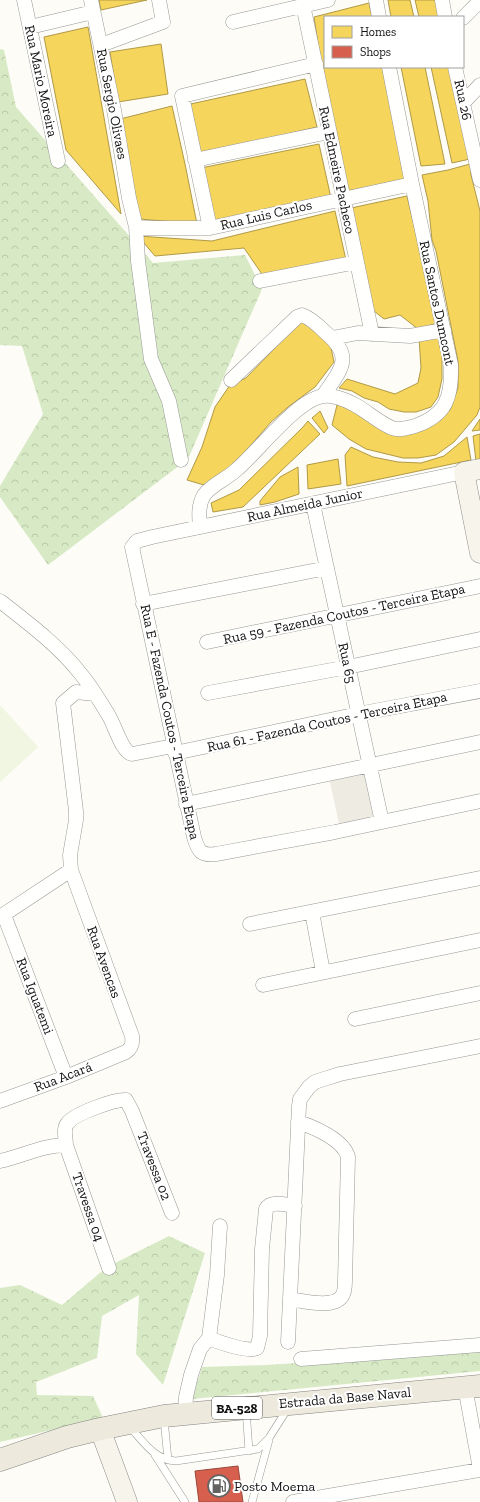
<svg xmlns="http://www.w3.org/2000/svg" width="480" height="1502" font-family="'Zilla Slab',serif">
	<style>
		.forest { fill: url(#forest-crowns) }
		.pitch { fill: #f0f6e1 }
		.plaza { fill: #edebe2 }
		.homes { fill: #f6d55c; stroke: #b19a46 }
		.shops { fill: #d6604d; stroke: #9b483b }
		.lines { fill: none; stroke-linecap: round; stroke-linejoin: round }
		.lane-casing { stroke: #979795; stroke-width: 8 }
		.street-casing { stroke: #979795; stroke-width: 15 }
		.secondary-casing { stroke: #8e8d8b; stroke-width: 21 }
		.primary-casing { stroke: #858482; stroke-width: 23 }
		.lane { stroke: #fffffe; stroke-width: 7 }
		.street { stroke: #fffffe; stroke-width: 14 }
		.secondary { stroke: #f6f4eb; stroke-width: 20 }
		.primary { stroke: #ede9dc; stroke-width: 22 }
		.labels { text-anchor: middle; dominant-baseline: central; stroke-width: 4; stroke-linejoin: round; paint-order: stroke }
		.shield { fill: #fff; stroke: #585858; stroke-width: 1 }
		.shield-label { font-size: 13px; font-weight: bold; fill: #111 }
		.street-label { font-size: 14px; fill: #111; stroke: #fff }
		.poi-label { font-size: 14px; fill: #111; stroke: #fff; text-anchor: start }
	</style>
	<defs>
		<pattern id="forest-crowns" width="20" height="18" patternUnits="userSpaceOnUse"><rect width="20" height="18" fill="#d8eac5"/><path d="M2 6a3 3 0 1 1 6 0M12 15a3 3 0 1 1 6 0" fill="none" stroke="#b8c8a8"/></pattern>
	</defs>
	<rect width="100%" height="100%" fill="#fdfcf7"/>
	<path class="forest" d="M0,49L4,50L16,107L153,263L245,255L262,289L188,459L48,565L0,497V486L43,414L22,346L0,345Z
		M169,1236L205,1253L163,1385L136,1354L139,1295L102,1316L97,1358L36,1382L37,1395L93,1396L103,1418L0,1442V1288L20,1285L62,1305L107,1267Z
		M480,1351V1371L192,1399L202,1367L267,1365Z"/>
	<path class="pitch" d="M0,705L38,747L0,782Z"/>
	<path class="plaza" d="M369,770L379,818L340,828L329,778Z"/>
	<path class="homes" d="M99,0H147L101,10Z
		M388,0H410L414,17H391Z
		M415,0H436L440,17H419Z
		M369,3L372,17H325V67H383L406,180L347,191L329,117L314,17Z
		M88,27L121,214L66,150L44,37Z
		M161,44L168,94L118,102L110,52Z
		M401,67H425L445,164L421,166Z
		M431,67H451L470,159L452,163Z
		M305,79L317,127L198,155L186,105Z
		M172,106L185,164L197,224L140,219L120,119Z
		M319,144L331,198L213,225L201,168Z
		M470,164L471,175L480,211V407L477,415L454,442L436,455L418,458H403L366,449L349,439L332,425L337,405L357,408L382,427L434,423L450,410L458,388V361L436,251L432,240L428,201L422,175L448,170Z
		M407,196L437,323L418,329L400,315L384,319L374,311L351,208Z
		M335,211L346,260L266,280L244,248L155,256L138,236L212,241Z
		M303,319L330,343L334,362L315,387L288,407L271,422L231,468L204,485L187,480L202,447L215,407L230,385L246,378Z
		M437,334L442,353V379L438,397L431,407L416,412H404L389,409L378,402L364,398L352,391L339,388L347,379L395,394L418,383L421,368L419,338Z
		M320,411L328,428L324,433L312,418Z
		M480,419V430L472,431Z
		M308,421L320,434L243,507L213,512L211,503L239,490L303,427Z
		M480,434V460L476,461L473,436Z
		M467,437L471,460L347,486L345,455L351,447L373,457L398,462L421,463L444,456Z
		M338,459L341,484L308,489L307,465Z
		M298,467L299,494L275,502L260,505V501L280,477Z"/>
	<path class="shops" d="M238,1466L243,1502H199L195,1471Z"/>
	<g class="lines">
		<g class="lane-casing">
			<path id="lane" d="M246,1409L249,1451
				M164,1419L168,1460
				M129,1426C143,1441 154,1460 176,1461L258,1449L269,1438L288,1408
				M155,1455L185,1502
				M252,1502L269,1440"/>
		</g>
		<g class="street-casing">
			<path id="street" d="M24,0L58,161
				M91,0L114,110L129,198L135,223L137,227L145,228H210L412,184
				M376,0L379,17
				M442,0L445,17
				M303,5L372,334
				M463,18L480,1
				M233,22L328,0
				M30,27L93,12
				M101,45L163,22L159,0
				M455,67L480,180
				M463,103L480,85
				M195,160L329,132
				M136,226L138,261L151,359L169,401L181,460
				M210,228L182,96L316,64
				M260,281L357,262
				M332,338L358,333L410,336L444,330
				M231,380L297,317L302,315C310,318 319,326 325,332C355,357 341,369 323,396
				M464,472L152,537L137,541L132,547L194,837C198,851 201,856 216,854L335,832L480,801
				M313,504L382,822
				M200,527C199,517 198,505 204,495C211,485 226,479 235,471C257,453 298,398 324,396C330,395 334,397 339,398C361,404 373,420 392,428C400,431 407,428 415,426C447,415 452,396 451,365L412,184L389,67
				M0,601C27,622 59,646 80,673C91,686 100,701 109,716C115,726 122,752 132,754L173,746
				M143,604L327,568
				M207,642L480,586
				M208,693L348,667L480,639
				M175,753L358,714L480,691
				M186,804L480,742
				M312,912L323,972
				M4,915L66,1077
				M0,917L71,870
				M250,924L480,878
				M263,985L480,940
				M355,1019L480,993
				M0,1101L66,1077L126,1052C132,1048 133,1043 132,1036L71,870L70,855L76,820V811L63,703L76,692L95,694
				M0,1161C23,1156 43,1145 66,1145
				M109,1268L66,1145C66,1139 63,1129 67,1124C73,1114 115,1099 126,1100L132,1111L172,1213
				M290,1299C303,1301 334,1309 342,1296C345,1292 345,1286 345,1281L348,1157C344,1140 314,1127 298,1122
				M209,1338C218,1342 249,1353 257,1348L260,1336L262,1249L266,1209C271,1200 286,1205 295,1206
				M288,1342L299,1106L300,1099L309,1087L315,1082L324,1079L340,1074L480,1046
				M301,1359L480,1345
				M465,1387L480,1469
				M185,1413L186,1397L191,1375L200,1349L209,1338L217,1275L220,1226
				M293,1502L480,1470"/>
		</g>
		<g class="secondary-casing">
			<path id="secondary" d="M480,469L464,472L480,553
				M100,1429L127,1502"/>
		</g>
		<g class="primary-casing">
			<path id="primary" d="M0,1460L67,1437L100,1429L164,1416L480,1386"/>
		</g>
		<use href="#lane" class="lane"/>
		<use href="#street" class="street"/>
		<use href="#secondary" class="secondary"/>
		<use href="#primary" class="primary"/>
	</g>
	<defs>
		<g id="fuel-ring" transform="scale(1.15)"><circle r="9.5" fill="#fff" stroke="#646362" stroke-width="1.5"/><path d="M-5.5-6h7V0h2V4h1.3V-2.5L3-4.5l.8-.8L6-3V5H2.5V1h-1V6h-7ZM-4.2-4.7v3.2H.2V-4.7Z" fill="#646362"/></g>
	</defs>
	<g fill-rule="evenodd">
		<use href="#fuel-ring" x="219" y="1486"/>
	</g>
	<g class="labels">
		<rect class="shield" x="212" y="1397" width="50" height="22" rx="3"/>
		<g class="shield-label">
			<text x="237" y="1408">BA-528</text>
		</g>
		<g class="street-label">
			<text transform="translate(41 81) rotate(78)">Rua Mario Moreira</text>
			<text transform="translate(463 100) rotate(78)">Rua 26</text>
			<text transform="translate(112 104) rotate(79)">Rua Sergio Olivaes</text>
			<text transform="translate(337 170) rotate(78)">Rua Edmeire Pacheco</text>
			<text transform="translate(266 215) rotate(-13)">Rua Luis Carlos</text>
			<text transform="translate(437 303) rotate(78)">Rua Santos Dumcont</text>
			<text transform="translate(305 505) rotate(-12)">Rua Almeida Junior</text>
			<text transform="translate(344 614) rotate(-12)">Rua 59 - Fazenda Coutos - Terceira Etapa</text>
			<text transform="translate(347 663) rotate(78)">Rua 65</text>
			<text transform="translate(170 722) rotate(78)">Rua E - Fazenda Coutos - Terceira Etapa</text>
			<text transform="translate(327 722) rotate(-12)">Rua 61 - Fazenda Coutos - Terceira Etapa</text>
			<text transform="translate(104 962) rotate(70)">Rua Avencas</text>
			<text transform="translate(35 996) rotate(69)">Rua Iguatemi</text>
			<text transform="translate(63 1077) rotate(-21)">Rua Acará</text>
			<text transform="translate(154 1166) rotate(69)">Travessa 02</text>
			<text transform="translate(88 1207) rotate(71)">Travessa 04</text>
			<text transform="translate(345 1398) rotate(-5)">Estrada da Base Naval</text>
		</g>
		<g class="poi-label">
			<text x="234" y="1486">Posto Moema</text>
		</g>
	</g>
	<rect x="324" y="16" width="140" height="52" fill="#ffffff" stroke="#a0a0a0"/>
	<rect x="332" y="26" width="20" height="12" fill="#f6d55c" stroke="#a0a0a0"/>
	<text x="360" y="36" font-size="12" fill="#111111">Homes</text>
	<rect x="332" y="46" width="20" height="12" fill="#d6604d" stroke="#a0a0a0"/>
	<text x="360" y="56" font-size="12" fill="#111111">Shops</text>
</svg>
